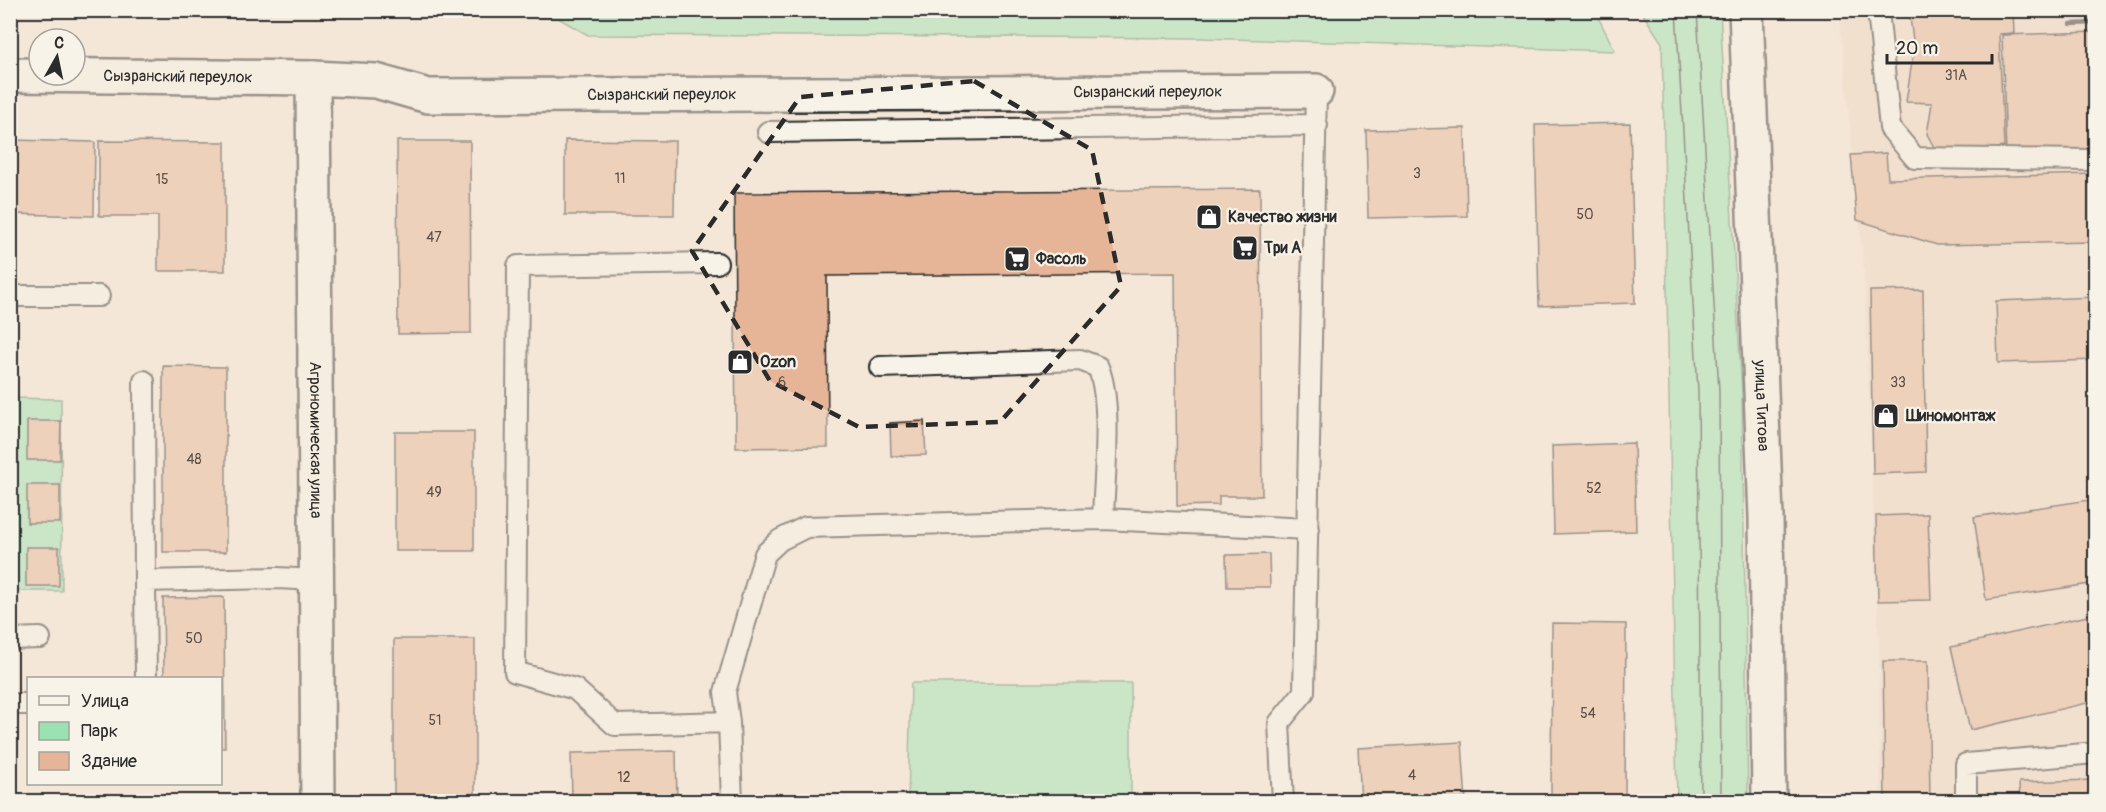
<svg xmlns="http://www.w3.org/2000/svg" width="2106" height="812" font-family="Pangolin,sans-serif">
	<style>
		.built { fill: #f0d8c4 }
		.green { fill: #9ae2b1; stroke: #62866e; stroke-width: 1.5 }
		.building { fill: #e6b597; stroke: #2b2b2b; stroke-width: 1.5 }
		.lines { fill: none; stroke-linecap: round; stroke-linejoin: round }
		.service-casing { stroke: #2b2b2b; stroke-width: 24 }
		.minor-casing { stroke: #2b2b2b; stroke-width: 38 }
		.primary-casing { stroke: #2b2b2b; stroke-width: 38 }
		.service { stroke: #f7f3e8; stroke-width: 20 }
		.minor { stroke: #f7f3e8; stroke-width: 33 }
		.primary { stroke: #f7f3e8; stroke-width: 33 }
		.tram { stroke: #2b2b2b; stroke-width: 1.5 }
		.rail { stroke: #2b2b2b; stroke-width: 4.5 }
		.marked { fill: none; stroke: #2b2b2b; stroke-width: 4.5; stroke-dasharray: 12 8; stroke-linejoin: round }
		.labels { text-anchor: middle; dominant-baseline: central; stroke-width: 4.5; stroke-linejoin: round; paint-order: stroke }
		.number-label { font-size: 14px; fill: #5a4e46 }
		.street-label { font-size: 16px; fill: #2b2b2b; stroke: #f7f3e8 }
		.poi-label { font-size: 16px; font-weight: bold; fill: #2b2b2b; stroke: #f7f3e8; text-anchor: start }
	</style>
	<rect width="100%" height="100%" fill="#f4e7d8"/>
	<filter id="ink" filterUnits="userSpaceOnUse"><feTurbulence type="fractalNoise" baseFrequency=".0167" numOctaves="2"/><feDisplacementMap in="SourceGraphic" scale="12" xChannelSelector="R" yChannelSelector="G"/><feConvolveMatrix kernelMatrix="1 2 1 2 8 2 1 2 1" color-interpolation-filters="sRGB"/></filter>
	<g filter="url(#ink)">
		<path class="built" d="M1839,11H2095V801H1880L1879,653L1864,276Z"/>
		<path class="green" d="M1595,11L1615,51L1199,38L588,35L558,18L336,11Z
			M1641,11H1720L1742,393L1748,801H1677L1662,43Z
			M10,398L61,399L62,591H11Z
			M911,683H1131V801H908Z"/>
		<path class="building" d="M1909,10H2013L2014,33L1999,34L2004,147L1963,152L1946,151L1934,147L1927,134L1932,103L1906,102L1914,48Z
			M2096,32V151L2006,154L2002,35Z
			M1630,123L1635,303L1539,306L1535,125Z
			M1465,128L1467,216L1368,218L1366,130Z
			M10,140L95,142L94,216L10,214Z
			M565,140L675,141L674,215H565Z
			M99,141L225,142V271H158V216H99Z
			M397,141H470L471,333L398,334Z
			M1886,153L1888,179L2096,174V242L1937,245L1857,220L1851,155Z
			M1260,189L1262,496H1219V505L1177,506L1175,273L827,276L828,447L736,448L734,193Z
			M1923,290L1926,472L1873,474L1870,291Z
			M2096,297V360L1998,363L1996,301Z
			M163,366L226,367V552H163Z
			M27,421H61L60,460H27Z
			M924,421L926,455L891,456L890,423Z
			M395,432H474V551H395Z
			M1634,443L1636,531L1554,534L1552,446Z
			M27,485H60V523H27Z
			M2096,499V583L1986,600L1974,517Z
			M1928,514L1931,600L1878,601L1876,516Z
			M26,547H59V586H26Z
			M1269,554L1270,587H1227L1226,555Z
			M224,597L225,748H220V678H164L163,598Z
			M2096,614V701L1970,730L1951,647Z
			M1552,623L1626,624L1625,802H1551Z
			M394,639H475V802H394Z
			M1883,661H1928L1930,802H1885Z
			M1462,742L1466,802H1361L1358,748Z
			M676,751L677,802H572L571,753Z
			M2096,780V802H2020L2019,782Z"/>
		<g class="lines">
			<g class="service-casing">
				<path id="service" d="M1878,10L1890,128L1915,158L2096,160
					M768,132L1317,125
					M717,263L518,266L515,672L575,689L615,725L729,722
					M10,296H99
					M880,367L1080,360L1098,367C1113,403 1104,478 1103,519
					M144,381L145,581
					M10,639L40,638
					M146,678L145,581L277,578L317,580
					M10,704H27
					M732,802L729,722L725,692L765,554L780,540L806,527L1103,519L1308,529
					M1283,802L1279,723L1304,692L1316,91
					M1966,802V764L2096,753"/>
			</g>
			<g class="minor-casing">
				<g id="minor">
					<path id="s1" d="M10,75L313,78L376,81L428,96L1316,91"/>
					<path id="s2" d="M313,78L318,802"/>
				</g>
			</g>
			<g class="primary-casing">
				<g id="primary">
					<path id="s3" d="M1746,10L1766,517L1769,802"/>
				</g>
			</g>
			<use href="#service" class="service"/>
			<use href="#minor" class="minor"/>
			<use href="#primary" class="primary"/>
			<path class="tram" d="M1676,10L1698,391L1701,802
				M1697,10L1719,391L1721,802"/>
			<path class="rail" d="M2071,24L2096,23"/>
		</g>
	</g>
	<path d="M0 0H2106V812H0ZM974,81L1092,150L1121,286L1000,422L859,427L770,381L692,251L800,97Z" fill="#f4e7d8" fill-opacity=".55" fill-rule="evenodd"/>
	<path class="marked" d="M974,81L1092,150L1121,286L1000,422L859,427L770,381L692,251L800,97Z"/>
	<defs>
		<g id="shop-square" transform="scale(1.35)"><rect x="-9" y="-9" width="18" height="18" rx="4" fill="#2b2b2b" stroke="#f7f3e8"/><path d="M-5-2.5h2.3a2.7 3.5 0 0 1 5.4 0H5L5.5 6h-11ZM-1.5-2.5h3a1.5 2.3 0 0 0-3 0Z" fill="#fff"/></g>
		<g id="supermarket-square" transform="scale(1.35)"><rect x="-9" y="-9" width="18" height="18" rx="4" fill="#2b2b2b" stroke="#f7f3e8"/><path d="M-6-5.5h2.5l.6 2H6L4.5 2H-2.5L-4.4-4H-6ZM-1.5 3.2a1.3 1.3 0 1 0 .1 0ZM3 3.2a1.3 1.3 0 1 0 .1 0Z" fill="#fff"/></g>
	</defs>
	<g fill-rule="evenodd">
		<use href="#shop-square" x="1209" y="217"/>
		<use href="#supermarket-square" x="1245" y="248"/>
		<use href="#supermarket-square" x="1017" y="259"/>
		<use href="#shop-square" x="740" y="362"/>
		<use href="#shop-square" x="1886" y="416"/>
	</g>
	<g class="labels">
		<g class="number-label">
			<text x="1956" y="75">31А</text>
			<text x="1417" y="173">3</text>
			<text x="620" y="178">11</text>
			<text x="162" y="179">15</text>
			<text x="1585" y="214">50</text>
			<text x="434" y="237">47</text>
			<text x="782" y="382">6</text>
			<text x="1898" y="382">33</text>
			<text x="194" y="459">48</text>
			<text x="1594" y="488">52</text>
			<text x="434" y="492">49</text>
			<text x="194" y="638">50</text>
			<text x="1588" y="713">54</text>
			<text x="435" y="720">51</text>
			<text x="1412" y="775">4</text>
			<text x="624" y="777">12</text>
		</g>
		<g class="street-label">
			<text stroke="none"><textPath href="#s1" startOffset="168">Сызранский переулок</textPath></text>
			<text stroke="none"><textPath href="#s1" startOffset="1140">Сызранский переулок</textPath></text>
			<text stroke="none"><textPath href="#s1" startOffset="654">Сызранский переулок</textPath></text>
			<text stroke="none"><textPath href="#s3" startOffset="396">улица Титова</textPath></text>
			<text stroke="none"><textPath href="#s2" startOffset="362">Агрономическая улица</textPath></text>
		</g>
		<g class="poi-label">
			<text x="1228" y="217">Качество жизни</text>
			<text x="1264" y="248">Три А</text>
			<text x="1036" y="259">Фасоль</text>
			<text x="760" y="362">Ozon</text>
			<text x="1906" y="416">Шиномонтаж</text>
		</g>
	</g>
	<rect width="2106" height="812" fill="none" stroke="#f7f3e8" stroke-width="36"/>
	<rect x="18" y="18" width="2070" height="776" fill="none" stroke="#2b2b2b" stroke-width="2" filter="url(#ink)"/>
	<rect x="27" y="677" width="195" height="108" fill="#f7f3e8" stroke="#a5a39c" stroke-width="1.5"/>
	<rect x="39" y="696" width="30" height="9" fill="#f7f3e8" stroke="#a5a39c" stroke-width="1.5"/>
	<text x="81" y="707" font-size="18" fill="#2b2b2b">Улица</text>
	<rect x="39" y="722" width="30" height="18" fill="#9ae2b1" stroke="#a5a39c" stroke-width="1.5"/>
	<text x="81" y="737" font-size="18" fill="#2b2b2b">Парк</text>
	<rect x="39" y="752" width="30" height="18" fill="#e6b597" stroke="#a5a39c" stroke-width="1.5"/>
	<text x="81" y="767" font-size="18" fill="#2b2b2b">Здание</text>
	<g transform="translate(57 57) rotate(9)"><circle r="28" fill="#f7f3e8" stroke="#a5a39c" stroke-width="1.5"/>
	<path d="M0-4.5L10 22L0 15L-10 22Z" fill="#2b2b2b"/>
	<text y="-9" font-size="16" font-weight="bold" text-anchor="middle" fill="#2b2b2b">С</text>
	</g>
	<path d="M1887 54v9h105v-9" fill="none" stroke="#2b2b2b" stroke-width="3"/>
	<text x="1896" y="54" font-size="18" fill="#2b2b2b" stroke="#f7f3e8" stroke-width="4.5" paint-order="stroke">20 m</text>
</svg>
